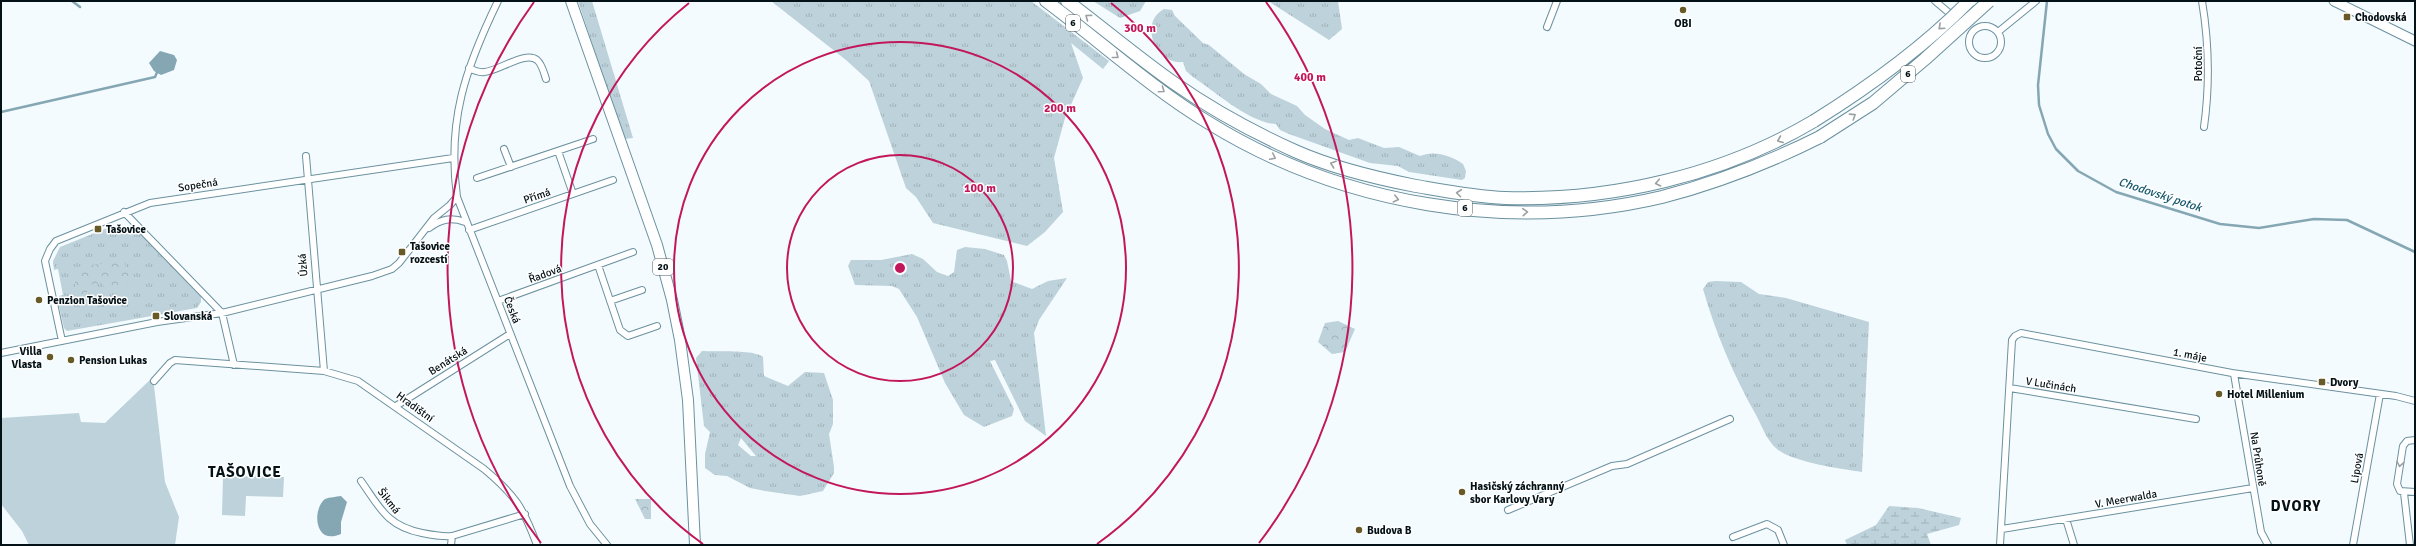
<svg xmlns="http://www.w3.org/2000/svg" width="2416" height="546" font-family="Signika,sans-serif">
	<style>
		.grass { fill: url(#grass-tufts); fill-rule: evenodd }
		.forest { fill: url(#forest-crowns) }
		.wetland { fill: url(#wetland-marsh) }
		.garden { fill: #bdd2da }
		.water { fill: #85a7b3 }
		.lines { fill: none; stroke-linecap: round; stroke-linejoin: round }
		.stream { stroke: #85a7b3; stroke-width: 2.5 }
		.street-casing { stroke: #6b919f; stroke-width: 8 }
		.secondary-casing { stroke: #6b919f; stroke-width: 11 }
		.primary-casing { stroke: #6b919f; stroke-width: 12 }
		.highway-casing { stroke: #6b919f; stroke-width: 14 }
		.street { stroke: #fff; stroke-width: 6 }
		.secondary { stroke: #fff; stroke-width: 9 }
		.primary { stroke: #fff; stroke-width: 10 }
		.highway { stroke: #fff; stroke-width: 12 }
		.highway-bridge-casing { stroke: #6b919f; stroke-width: 14; stroke-linecap: butt }
		.highway-bridge { stroke: #fff; stroke-width: 12 }
		.oneway { stroke: #9ba0a2 }
		.ring { fill: none; stroke: #c2185b; stroke-width: 2 }
		.poi-dot { fill: #685a27; stroke: #fff; stroke-width: 1.5 }
		.labels { text-anchor: middle; dominant-baseline: central; stroke-width: 3; stroke-linejoin: round; paint-order: stroke }
		.shield { fill: #fff; stroke: #4f595d; stroke-width: 1 }
		.shield-label { font-size: 10px; font-weight: bold; fill: #041217 }
		.poi-label { font-size: 11px; font-weight: bold; fill: #041217; stroke: #fff; text-anchor: start }
		.street-label { font-size: 11px; fill: #041217; stroke: #fff }
		.water-label { font-size: 12px; font-style: italic; fill: #14576b; stroke: #fff }
		.district-label { font-size: 15px; font-weight: bold; letter-spacing: 1px; fill: #041217; stroke: #fff }
		.centre { fill: #c2185b; stroke: #fff; stroke-width: 2 }
		.ring-label { font-size: 12px; text-anchor: middle; font-weight: bold; fill: #c2185b; stroke: #fff; stroke-width: 3; stroke-linejoin: round; paint-order: stroke }
	</style>
	<defs>
		<pattern id="grass-tufts" width="24" height="20" patternUnits="userSpaceOnUse"><rect width="24" height="20" fill="#bdd2da"/><path d="M3 7l-1-3M5 7V3M7 7l1-3M15 17l-1-3M17 17v-4M19 17l1-3" fill="none" stroke="#a1b3ba"/></pattern>
		<pattern id="forest-crowns" width="20" height="18" patternUnits="userSpaceOnUse"><rect width="20" height="18" fill="#bdd2da"/><path d="M2 6a3 3 0 1 1 6 0M12 15a3 3 0 1 1 6 0" fill="none" stroke="#a1b3ba"/></pattern>
		<pattern id="wetland-marsh" width="20" height="14" patternUnits="userSpaceOnUse"><rect width="20" height="14" fill="#bdd2da"/><path d="M1 5h8M5 5V1M11 12h8M15 12V8" fill="none" stroke="#a1b3ba"/></pattern>
	</defs>
	<rect width="100%" height="100%" fill="#f3fbfe"/>
	<path class="grass" d="M578,1H592L633,138L624,139Z
		M771,1H1031L1109,61L1103,69L1071,43L1083,78L1065,118L1054,158L1063,212L1045,232L1027,246L933,223L916,197L906,188L869,81L846,60Z
		M1093,1H1146L1140,11L1120,18Z
		M1268,1H1338L1342,29L1329,40Z
		M1164,9L1172,10L1175,16L1203,43L1209,45L1244,74L1261,84L1271,94L1297,106L1305,115L1325,129L1349,140L1358,138L1384,148L1399,147L1420,156C1433,150 1451,155 1463,164L1466,171L1465,178L1462,180L1409,172L1398,166L1370,163L1289,134L1280,130L1276,124C1249,123 1215,91 1193,77L1186,71L1183,62C1156,65 1138,23 1164,9Z
		M112,226H125L141,234L201,296V302L197,308L67,331L64,328L58,302L60,301L59,296L63,295L58,269L54,270L53,261L60,247Z
		M965,247L985,249L1004,255L1007,261L1011,281L1032,289L1048,281L1067,278L1039,320L1034,333L1046,436L1025,421L995,360L990,361L1014,409L1012,416L984,427L964,415L945,383L917,317L899,289L892,286L855,285L848,266L851,260H881L912,254L923,259L937,272L948,276L954,272L957,250Z
		M1715,281L1741,282L1759,294L1786,298L1869,322L1862,472C1841,469 1792,462 1777,449C1767,441 1762,426 1756,415C1733,374 1716,334 1703,289L1708,282Z
		M702,351C716,352 753,349 763,357L764,376L788,386L805,372L824,373L833,400V424L829,434L834,467V473L823,491L800,496L765,491L750,488L727,476L715,475L705,468V454L710,432L704,426L696,358ZM741,438L756,456H751L738,445Z"/>
	<path class="forest" d="M124,261L132,286L104,290L103,283L87,285V293L75,295V267Z
		M1338,321L1355,329L1345,352L1332,354L1318,342L1325,323Z
		M635,499H651V519H645Z"/>
	<path class="wetland" d="M1889,506L1918,508L1961,518L1959,525L1927,534L1931,545H1847L1845,540L1876,525Z"/>
	<path class="garden" d="M153,377L165,482L179,517L175,545H29L22,531L1,504V418L79,413L81,422L105,423Z
		M223,476L284,477L283,497L246,496L245,516L222,515Z"/>
	<path class="water" d="M160,51L174,55L177,60L174,70L161,75L154,71L149,63Z
		M341,496L347,502L341,522V534C314,546 312,509 325,499C330,497 336,497 341,496Z"/>
	<g class="lines">
		<path class="stream" d="M72,1L80,7
			M2047,1L2038,85L2039,105L2048,134L2056,149L2078,171L2116,192L2220,224L2259,228L2314,219L2347,220L2415,252
			M1,112L155,77L158,70"/>
		<g class="street-casing">
			<path id="street" d="M498,1C465,69 447,121 457,197L570,486L590,524L607,545
				M1935,1L1954,17
				M2202,1C2209,43 2210,84 2204,127
				M1969 42a16 16 0 1 1 32 0a16 16 0 1 1-32 0Z
				M1547,27L1557,1
				M1998,32L2036,1
				M469,68C473,70 479,73 484,72C497,72 526,50 537,60C542,64 544,73 546,79
				M504,149L511,167
				M558,151L573,194
				M306,156L324,371
				M477,178L593,139
				M124,212L222,313L234,365
				M429,228C441,219 451,217 465,222
				M469,230L613,180
				M598,265L620,330L628,336L657,326
				M498,301L633,252
				M610,301L642,290
				M62,341L45,261L50,249L56,241L150,203L453,158
				M1,353L157,322L222,313L372,276L392,269L399,263L434,218L450,205L457,197
				M2234,374L2261,532L2268,545
				M154,381L170,363L175,360L324,371L358,381L484,469C515,495 523,507 537,545
				M2010,388L2196,419
				M396,406L510,334
				M2415,440L2407,441L2403,446L2397,484L2400,491L2415,492
				M361,481C380,508 387,526 422,533C432,535 442,537 452,536L525,514
				M2404,493L2410,545
				M1508,510L1612,466L1627,464L1730,419
				M2066,519L2074,545
				M2002,529L2253,488
				M1733,537L1767,524L1778,530L1784,545
				M451,545L452,536
				M2000,545L2012,340L2015,336L2021,333L2232,373L2396,396L2415,401
				M2353,545L2380,394"/>
		</g>
		<g class="secondary-casing">
			<path id="secondary" d="M2334,1L2415,41"/>
		</g>
		<g class="primary-casing">
			<path id="primary" d="M571,1L657,245L672,300L680,340L688,400L695,545"/>
		</g>
		<g class="highway-casing">
			<path id="highway" d="M1046,1C1100,41 1151,88 1209,123C1342,205 1509,233 1662,197C1716,183 1770,162 1820,137
				M1067,1C1103,28 1137,57 1174,83C1211,109 1253,132 1295,151C1333,168 1375,178 1416,186C1445,191 1476,197 1505,198C1612,201 1723,175 1814,121"/>
		</g>
		<use href="#street" class="street"/>
		<use href="#secondary" class="secondary"/>
		<use href="#primary" class="primary"/>
		<use href="#highway" class="highway"/>
		<g class="highway-bridge-casing">
			<path id="highway-bridge" d="M1814,121C1870,86 1923,48 1969,1
				M1820,137L1873,103L1925,59L1989,1"/>
		</g>
		<use href="#highway-bridge" class="highway-bridge"/>
	</g>
	<defs><path id="oneway-chevron" d="M-2-3.5L2.5 0L-2 3.5" fill="none" stroke-width="1.6" stroke-linecap="round" stroke-linejoin="round"/></defs>
	<g class="oneway">
		<use href="#oneway-chevron" transform="translate(1088 17) rotate(-143)"/>
		<use href="#oneway-chevron" transform="translate(1941 27) rotate(138)"/>
		<use href="#oneway-chevron" transform="translate(1116 56) rotate(38)"/>
		<use href="#oneway-chevron" transform="translate(1162 90) rotate(35)"/>
		<use href="#oneway-chevron" transform="translate(1853 116) rotate(-33)"/>
		<use href="#oneway-chevron" transform="translate(1780 140) rotate(157)"/>
		<use href="#oneway-chevron" transform="translate(1273 157) rotate(26)"/>
		<use href="#oneway-chevron" transform="translate(1333 164) rotate(-161)"/>
		<use href="#oneway-chevron" transform="translate(1658 183) rotate(168)"/>
		<use href="#oneway-chevron" transform="translate(1459 193) rotate(-173)"/>
		<use href="#oneway-chevron" transform="translate(1396 199) rotate(13)"/>
		<use href="#oneway-chevron" transform="translate(1525 212) rotate(-4)"/>
		<use href="#oneway-chevron" transform="translate(2400 464) rotate(100)"/>
	</g>
	<g class="ring">
		<circle cx="900" cy="268" r="113"/>
		<circle cx="900" cy="268" r="226"/>
		<path d="M703 544A339 339 0 0 1 689 3M1111 3A339 339 0 0 1 1097 544"/>
		<path d="M541 543A452 452 0 0 1 534 2M1266 2A452 452 0 0 1 1259 543"/>
	</g>
	<g class="poi-dot">
		<circle cx="1683" cy="10" r="4"/>
		<rect x="2343" y="13" width="8" height="8" rx="2"/>
		<rect x="94" y="225" width="8" height="8" rx="2"/>
		<rect x="398" y="248" width="8" height="8" rx="2"/>
		<circle cx="39" cy="300" r="4"/>
		<rect x="152" y="312" width="8" height="8" rx="2"/>
		<circle cx="50" cy="357" r="4"/>
		<circle cx="71" cy="360" r="4"/>
		<rect x="2318" y="378" width="8" height="8" rx="2"/>
		<circle cx="2219" cy="394" r="4"/>
		<circle cx="1462" cy="492" r="4"/>
		<circle cx="1359" cy="530" r="4"/>
	</g>
	<g class="labels">
		<g class="shield">
			<rect x="1066" y="15" width="14" height="16" rx="3"/>
			<rect x="1901" y="66" width="14" height="16" rx="3"/>
			<rect x="1458" y="200" width="14" height="16" rx="3"/>
			<rect x="653" y="259" width="20" height="16" rx="3"/>
		</g>
		<g class="shield-label">
			<text x="1073" y="23">6</text>
			<text x="1908" y="74">6</text>
			<text x="1465" y="208">6</text>
			<text x="663" y="267">20</text>
		</g>
		<g class="poi-label">
			<text x="2355" y="17">Chodovská</text>
			<text x="1683" y="23" text-anchor="middle">OBI</text>
			<text x="106" y="229">Tašovice</text>
			<text x="410" y="246">Tašovice<tspan x="410" dy="13">rozcestí</tspan></text>
			<text x="47" y="300">Penzion Tašovice</text>
			<text x="164" y="316">Slovanská</text>
			<text x="42" y="351" text-anchor="end">Villa<tspan x="42" dy="13">Vlasta</tspan></text>
			<text x="79" y="360">Pension Lukas</text>
			<text x="2330" y="382">Dvory</text>
			<text x="2227" y="394">Hotel Millenium</text>
			<text x="1470" y="486">Hasičský záchranný<tspan x="1470" dy="13">sbor Karlovy Vary</tspan></text>
			<text x="1367" y="530">Budova B</text>
		</g>
		<g class="street-label">
			<text transform="translate(2198 64) rotate(-90)">Potoční</text>
			<text transform="translate(198 185) rotate(-9)">Sopečná</text>
			<text transform="translate(537 196) rotate(-19)">Přímá</text>
			<text transform="translate(303 265) rotate(-95)">Úzká</text>
			<text transform="translate(545 274) rotate(-20)">Řadová</text>
			<text transform="translate(512 310) rotate(69)">Česká</text>
			<text transform="translate(2190 355) rotate(11)">1. máje</text>
			<text transform="translate(448 361) rotate(-32)">Benátská</text>
			<text transform="translate(2051 385) rotate(9)">V Lučinách</text>
			<text transform="translate(415 407) rotate(36)">Hradištní</text>
			<text transform="translate(2258 459) rotate(81)">Na Průhoně</text>
			<text transform="translate(2357 468) rotate(-80)">Lipová</text>
			<text transform="translate(2126 499) rotate(-10)">V. Meerwalda</text>
			<text transform="translate(389 501) rotate(52)">Šikmá</text>
		</g>
		<g class="water-label">
			<text transform="translate(2160 195) rotate(18)">Chodovský potok</text>
		</g>
		<g class="district-label">
			<text x="245" y="472">TAŠOVICE</text>
			<text x="2296" y="506">DVORY</text>
		</g>
	</g>
	<circle cx="900" cy="268" r="6" class="centre"/>
	<g class="ring-label">
		<text x="1140" y="32">300 m</text>
		<text x="1310" y="81">400 m</text>
		<text x="1060" y="112">200 m</text>
		<text x="980" y="192">100 m</text>
	</g>
	<rect width="2416" height="546" fill="none" stroke="#041217" stroke-width="4"/>
</svg>
